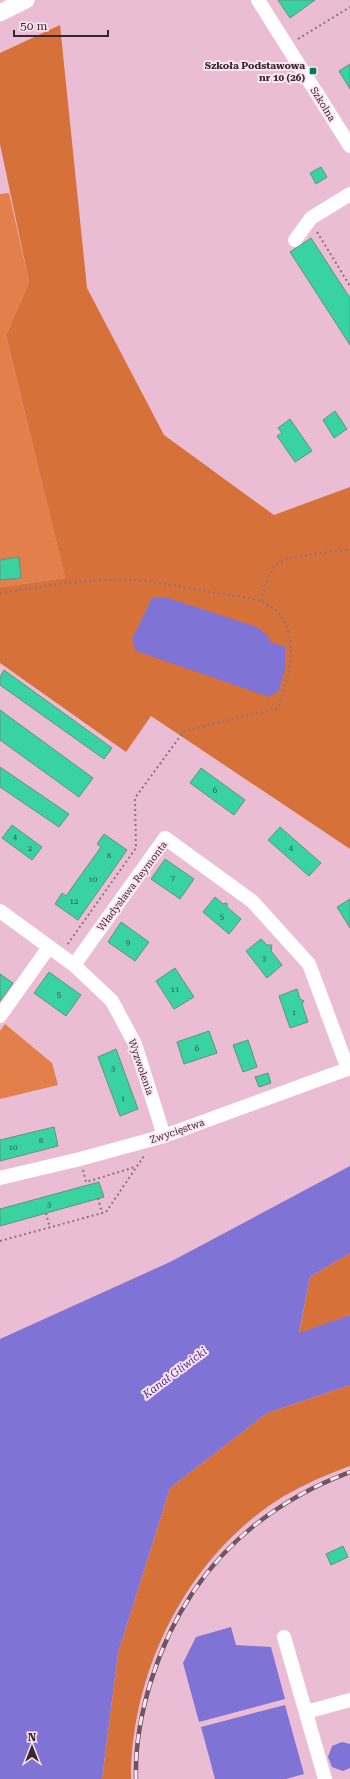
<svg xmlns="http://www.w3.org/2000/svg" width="350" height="1779" font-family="'Roboto Serif',serif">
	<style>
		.green { fill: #e27f4b }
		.forest { fill: #d7713a }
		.water { fill: #7f73d5 }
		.building { fill: #39d3a2; stroke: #62927e }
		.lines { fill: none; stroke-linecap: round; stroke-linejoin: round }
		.path { stroke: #8f7080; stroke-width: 2; stroke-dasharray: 2 3; stroke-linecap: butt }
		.minor { stroke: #fff; stroke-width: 14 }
		.major { stroke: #fff; stroke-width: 17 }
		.rail-casing { stroke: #6f5562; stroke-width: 4.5 }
		.rail { stroke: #fde6f1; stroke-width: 3; stroke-dasharray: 9; stroke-linecap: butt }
		.poi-dot { fill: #007c5c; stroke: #fde6f1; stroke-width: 1.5 }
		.labels { text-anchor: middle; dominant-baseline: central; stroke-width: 4; stroke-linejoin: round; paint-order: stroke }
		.number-label { font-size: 8px; fill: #39524c }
		.poi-label { font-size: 10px; font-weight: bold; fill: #392730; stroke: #fde6f1; text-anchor: end }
		.street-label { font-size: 10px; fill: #392730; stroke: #fde6f1 }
		.water-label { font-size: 11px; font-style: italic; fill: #46299d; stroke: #fde6f1 }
	</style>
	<rect width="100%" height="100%" fill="#ebbdd4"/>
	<path class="green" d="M9,193L29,282L6,335L65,578L0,587V194Z
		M5,1024L52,1063L58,1085L0,1099V1031Z"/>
	<path class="forest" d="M60,25L87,288L164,435L274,515L350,487V849L151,716L126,752L0,663V587L65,578L6,335L29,282L0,144V53Z
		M350,1253V1315L299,1334L310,1277Z
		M350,1385V1466C327,1474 305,1484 284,1496C189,1554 131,1669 131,1779H102L118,1653L170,1488L267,1413Z"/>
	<path class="water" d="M165,597L257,627L267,635L272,643L285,646V668L279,691L269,697L136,651L132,639L152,598Z
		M350,1166V1253L310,1277L299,1333L350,1315V1385L267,1413L170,1488L118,1653L102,1779H0V1339L170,1262Z
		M231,1627L236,1645L271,1647L285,1699L199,1722L183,1663L196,1637Z
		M285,1705L304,1774L286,1779H215L201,1727Z
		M342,1742L350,1744V1768L343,1771L332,1767L328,1757L332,1746Z"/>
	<path class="building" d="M278,0H315L290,18Z
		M350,64V89L339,71Z
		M321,167L327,177L316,184L310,173Z
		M311,238L350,298V345L290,252Z
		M335,411L347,429L334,438L323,420Z
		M290,419L312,451L295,462L277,436L282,433L278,428Z
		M19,557L21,578L0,580V560Z
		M4,670L112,748L104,759L0,685V677Z
		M0,710L93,778L79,797L0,740Z
		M0,767L69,814L59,827L0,787Z
		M201,768L245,800L234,815L190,783Z
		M12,825L42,847L32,860L2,838Z
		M280,827L321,863L309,876L268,840Z
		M104,834L127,850L78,920L55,904L62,893L66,896L101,847L97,844Z
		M165,859L194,879L180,899L151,879Z
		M215,897L223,904L227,903V907L241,919L229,934L203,912Z
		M350,899V928L337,907Z
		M121,922L149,942L135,961L108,942Z
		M261,939L267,945H272L271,951L282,965L267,978L246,951Z
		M175,968L194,997L174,1009L156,981Z
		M49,972L81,995L66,1016L34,993Z
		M0,974L13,983L0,1001Z
		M297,989L300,999L304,1001L302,1004L308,1022L290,1028L279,996Z
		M209,1031L217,1053L184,1064L177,1042Z
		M248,1040L257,1067L243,1072L233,1045Z
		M116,1049L138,1109L120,1116L98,1057Z
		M268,1073L271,1083L259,1087L255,1077Z
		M54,1127L58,1146L0,1161V1140Z
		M99,1182L104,1197L0,1226V1209Z
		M343,1546L348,1557L331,1565L326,1554Z"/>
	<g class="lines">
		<path class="path" d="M298,39L350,7
			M317,232L350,286
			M0,593C45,586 90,578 135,580C162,582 190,589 216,593C238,597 265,596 280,615C301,644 287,678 278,708L184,731L135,798L136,848L67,945
			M262,601C264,586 269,565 285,560C303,554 331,552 350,549
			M83,1170L86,1182L135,1167
			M98,1198L102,1213
			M46,1213L50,1228
			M0,1241L106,1212L144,1156"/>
		<path class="minor" d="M258,0L350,146
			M295,240L311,218L350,194
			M0,911L74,965L112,1001L135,1044L164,1136
			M74,965L165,838L252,901L309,964L348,1069
			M0,1016L49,947
			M0,1178L80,1159L164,1136L350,1068
			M284,1637L325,1779
			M306,1712L350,1700"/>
		<path class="major" d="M0,13L26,0"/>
		<g class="rail-casing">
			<path id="rail" d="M136,1779C135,1745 141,1713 151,1681C183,1579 251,1509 350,1472"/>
		</g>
		<use href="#rail" class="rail"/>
	</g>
	<rect class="poi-dot" x="309" y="67" width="8" height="8" rx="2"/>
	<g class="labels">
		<g class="number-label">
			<text x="215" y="790">6</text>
			<text x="15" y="837">4</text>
			<text x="30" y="848">2</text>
			<text x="291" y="848">4</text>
			<text x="109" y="855">8</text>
			<text x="173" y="878">7</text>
			<text x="93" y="879">10</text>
			<text x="74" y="901">12</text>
			<text x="222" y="916">5</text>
			<text x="128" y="942">9</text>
			<text x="264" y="958">3</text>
			<text x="175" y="989">11</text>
			<text x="59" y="994">5</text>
			<text x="294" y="1012">1</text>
			<text x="197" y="1048">6</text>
			<text x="113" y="1068">3</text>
			<text x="123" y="1098">1</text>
			<text x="41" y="1140">8</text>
			<text x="13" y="1147">10</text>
			<text x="49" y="1204">3</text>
		</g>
		<g class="poi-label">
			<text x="305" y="65">Szkoła Podstawowa<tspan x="305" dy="12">nr 10 (26)</tspan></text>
		</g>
		<g class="street-label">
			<text transform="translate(323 104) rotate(58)">Szkolna</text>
			<text transform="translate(132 886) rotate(-53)">Władysława Reymonta</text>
			<text transform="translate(141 1067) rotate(71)">Wyzwolenia</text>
			<text transform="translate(177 1131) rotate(-19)">Zwycięstwa</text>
		</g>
		<g class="water-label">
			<text transform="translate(175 1373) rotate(-37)">Kanał Gliwicki</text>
		</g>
	</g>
	<g transform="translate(32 1747)" stroke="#fde6f1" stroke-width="3" paint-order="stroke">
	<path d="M0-3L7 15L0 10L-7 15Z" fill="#392730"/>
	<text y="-6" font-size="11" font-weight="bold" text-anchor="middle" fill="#392730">N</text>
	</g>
	<path d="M14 30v6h94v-6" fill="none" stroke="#392730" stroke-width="2"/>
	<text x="20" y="30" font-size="12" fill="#392730" stroke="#fde6f1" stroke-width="3" paint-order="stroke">50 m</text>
</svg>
